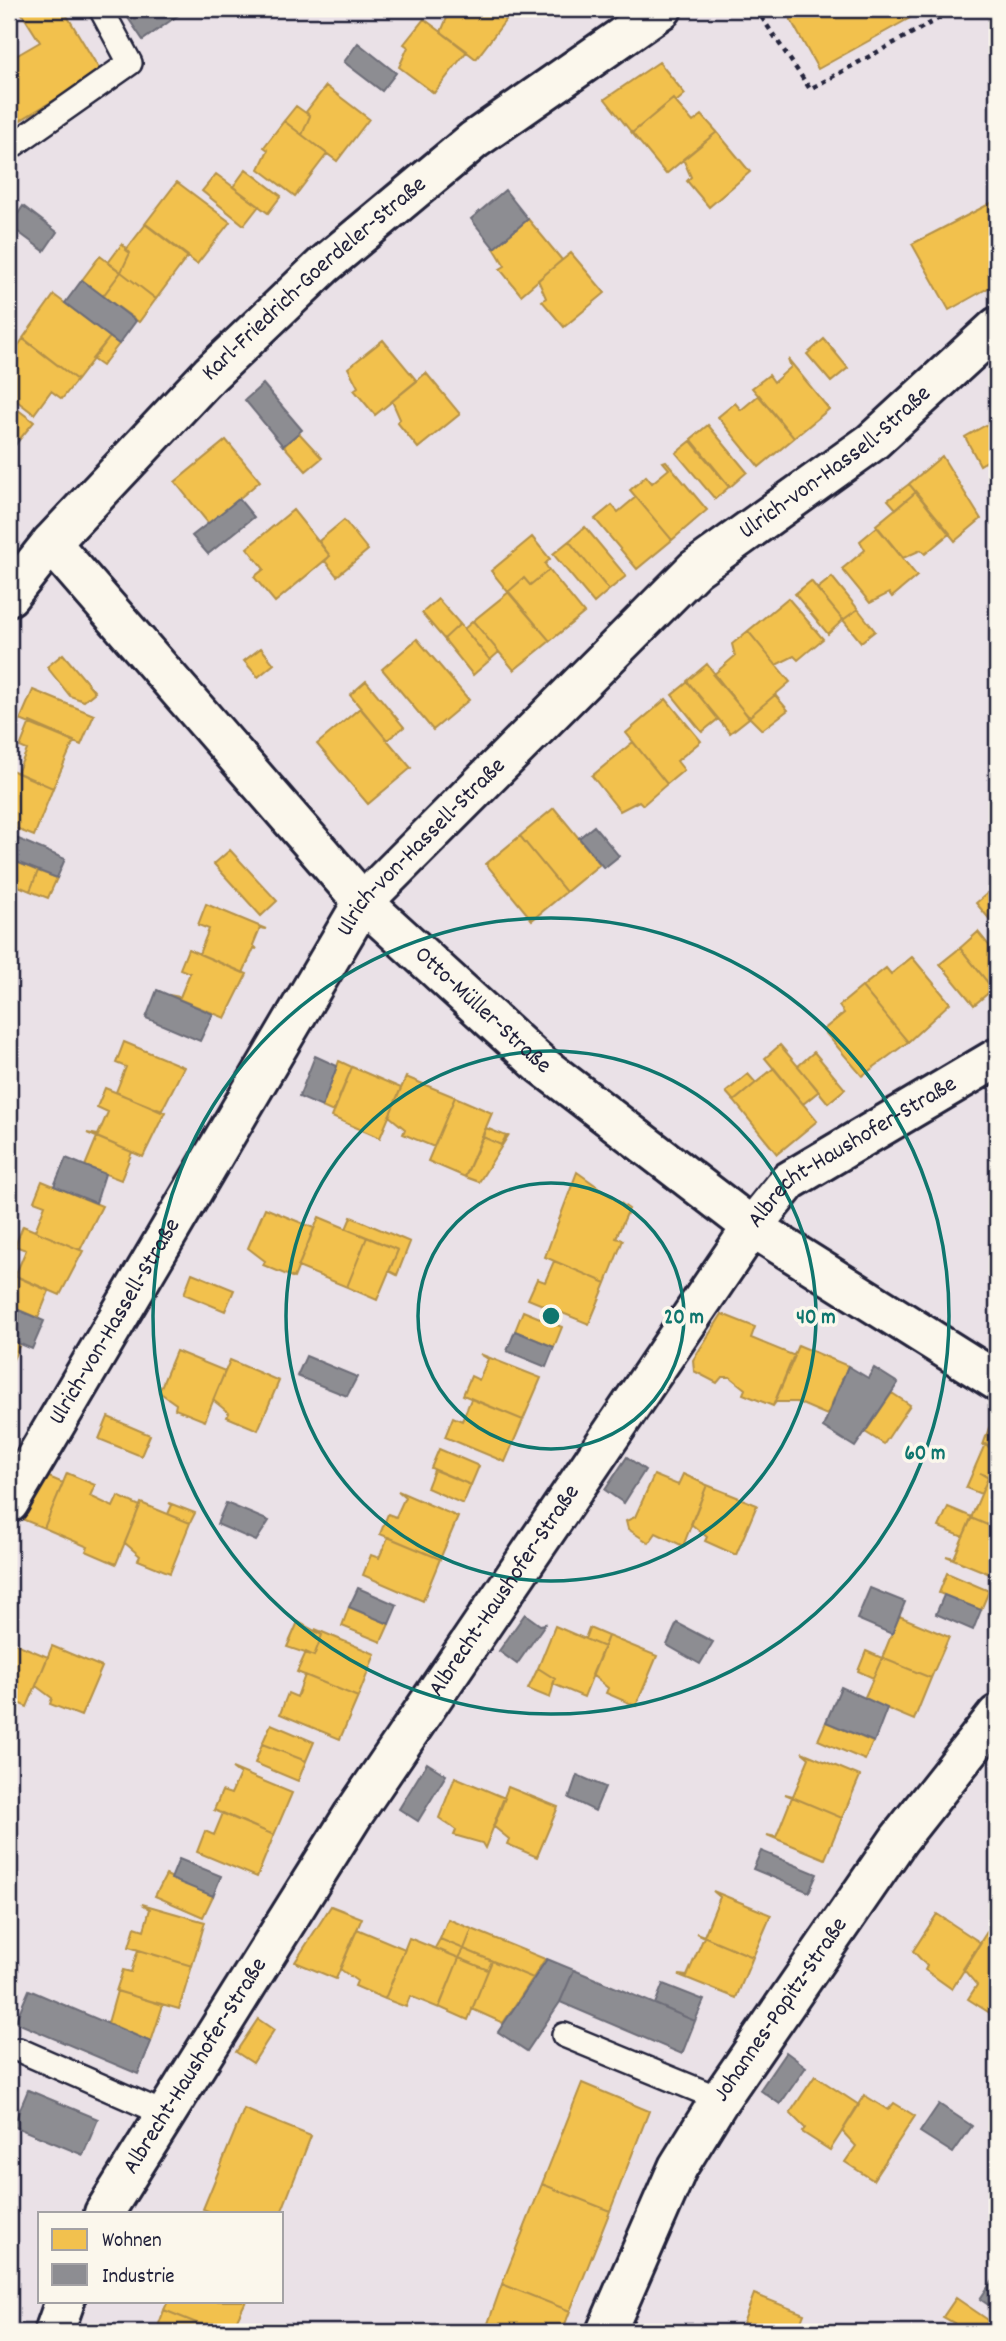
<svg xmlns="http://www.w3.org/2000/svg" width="1006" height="2341" font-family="Dekko,sans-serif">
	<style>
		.homes { fill: #f2c14e; stroke: #b49148; stroke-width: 2 }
		.industry { fill: #8d8d92; stroke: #6d6d78; stroke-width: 2 }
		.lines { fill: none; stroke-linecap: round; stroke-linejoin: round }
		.lane-casing { stroke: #22223b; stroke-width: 28 }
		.street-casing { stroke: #22223b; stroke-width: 44 }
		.path { stroke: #22223b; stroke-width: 4.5; stroke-dasharray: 5 5; stroke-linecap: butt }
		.lane { stroke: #fbf7ec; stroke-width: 23 }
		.street { stroke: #fbf7ec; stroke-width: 38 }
		.ring { fill: none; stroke: #0f766e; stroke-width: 3.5 }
		.labels { text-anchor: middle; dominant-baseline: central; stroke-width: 7; stroke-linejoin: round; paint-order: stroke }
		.street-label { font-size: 24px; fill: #22223b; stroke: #fbf7ec }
		.centre { fill: #0f766e; stroke: #fbf7ec; stroke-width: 3.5 }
		.ring-label { font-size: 21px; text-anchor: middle; font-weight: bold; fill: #0f766e; stroke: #fbf7ec; stroke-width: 7; stroke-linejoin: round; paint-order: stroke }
	</style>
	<rect width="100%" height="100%" fill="#eae1e7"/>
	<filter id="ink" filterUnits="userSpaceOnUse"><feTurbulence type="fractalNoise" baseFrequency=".0143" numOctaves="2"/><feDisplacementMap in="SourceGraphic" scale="14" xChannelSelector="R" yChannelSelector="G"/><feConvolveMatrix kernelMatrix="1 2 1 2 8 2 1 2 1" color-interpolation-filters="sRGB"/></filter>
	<g filter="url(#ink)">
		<path class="homes" d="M19,9H63L101,72L19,121L9,102V60L40,42Z
			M446,9H498L508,17L476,59L441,32L449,13Z
			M795,9H916L919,13L818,69L787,13Z
			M424,19L467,51L434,93L399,67L408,47L404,44Z
			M659,62L685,94L676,102L673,99L632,133L605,99Z
			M326,86L369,119L337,161L302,135L310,116L306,112Z
			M673,99L693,122L702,115L717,132L666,174L632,133Z
			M296,106L310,116L302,135L284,121Z
			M284,121L327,154L295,196L259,169L268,150L264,147Z
			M717,132L750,172L709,207L687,181L691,177L683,159Z
			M246,169L281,196L268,213L233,187Z
			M216,174L259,206L244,225L202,191Z
			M177,182L230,222L197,264L145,224Z
			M997,200V283L949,310L912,244Z
			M528,219L562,260L521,295L500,269L505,266L494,248Z
			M146,224L188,256L156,299L121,272L130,253L126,250Z
			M122,244L130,253L121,272L108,263Z
			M571,253L605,293L564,327L542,301L546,298L538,280Z
			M100,256L121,272L103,296L82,280Z
			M121,272L156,299L139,322L103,296Z
			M54,295L110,337L77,380L23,338Z
			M110,337L119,344L102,366L92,359Z
			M23,339L77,380L62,399L51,391L34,414L9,395V358Z
			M824,339L848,368L831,382L807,354Z
			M383,340L417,381L375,415L354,390L358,387L348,368Z
			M788,359L829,409L794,438L752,388L769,375L774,382L791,367Z
			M426,373L460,414L418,448L397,422L400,419L392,401Z
			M759,395L794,438L759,467L718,417L735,403L741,410Z
			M9,403L34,422L19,440L9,432Z
			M993,421L997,428V455L980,465L965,437Z
			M708,425L747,472L730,487L691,439Z
			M299,433L322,458L306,471L284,446Z
			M226,440L260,481L209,524L175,482Z
			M691,441L729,487L715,499L676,453Z
			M942,456L981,519L955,541L909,484Z
			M666,461L707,510L672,540L630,490L646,476L652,483L669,469L663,462Z
			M909,484L916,492L896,509L888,500Z
			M916,492L950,533L925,554L921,550L903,558L876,525Z
			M636,497L672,540L637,569L595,519L612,505L618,512Z
			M293,510L330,556L275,602L254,577L264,569L247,548Z
			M344,520L368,550L337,576L325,561L330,556L319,541Z
			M585,527L626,576L609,590L569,541Z
			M877,527L917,576L892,597L889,593L870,603L842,569L865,550L860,541Z
			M532,537L550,559L545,564L549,570L530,585L524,578L508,592L491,571Z
			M569,541L609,590L594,603L553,554Z
			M549,570L584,613L550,641L508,592L524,578L530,585Z
			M832,577L858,609L843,620L817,589Z
			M811,581L843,620L828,634L795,594Z
			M509,592L550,641L514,670L473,621Z
			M788,598L823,639L798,660L794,656L776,665L748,631Z
			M438,599L460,624L444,639L422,613Z
			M858,609L875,631L861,642L843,620Z
			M473,621L499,652L490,660L464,629Z
			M460,624L490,660L473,675L444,639Z
			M748,631L790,682L749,717L713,675L735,656L732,644Z
			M417,639L469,700L433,730L382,669Z
			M261,648L274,664L258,677L244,661Z
			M63,654L95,692L84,701L70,696L47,667Z
			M707,664L749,718L730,733L687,681Z
			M366,681L404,727L387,740L350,695Z
			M688,682L718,719L702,732L672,695Z
			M33,690L94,715L81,745L20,720Z
			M775,695L788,710L762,730L749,717Z
			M666,699L701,741L677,761L684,770L667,784L626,733Z
			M360,708L411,768L368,804L317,744Z
			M30,722L74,741L53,788L17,773L27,750L20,747Z
			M633,742L667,784L643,805L639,801L620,811L592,776Z
			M9,769L53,788L34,836L9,826Z
			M554,808L600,864L566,892L520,836Z
			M520,836L566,892L532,920L486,864Z
			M230,850L277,901L261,916L214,864Z
			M9,859L38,871L30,891L9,882Z
			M38,871L57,878L48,898L30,891Z
			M997,874V928L976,903L997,885L992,879Z
			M206,904L266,929L260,928L253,945L257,949L254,948L243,973L199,954L209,929L198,925Z
			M978,932L997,955V986L993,989L960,948Z
			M960,948L993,989L974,1005L940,964Z
			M188,949L247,974L225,1018L169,995L180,997L190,973L180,969Z
			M912,957L950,1003L908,1042L862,987L886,968L891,974Z
			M862,987L908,1042L862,1076L823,1030L844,1013L839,1006Z
			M124,1042L184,1067L161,1112L116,1092L126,1067L116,1063Z
			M780,1045L819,1091L803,1104L765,1058Z
			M814,1052L845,1089L828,1103L798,1066Z
			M339,1061L352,1067L333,1112L322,1107Z
			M352,1067L401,1088L380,1138L332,1117Z
			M774,1068L817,1121L777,1154L734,1101Z
			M748,1074L756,1083L734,1101L726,1092Z
			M406,1077L455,1097L434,1147L403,1134L405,1129L389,1116Z
			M105,1088L165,1112L143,1157L87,1133L98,1135L108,1112L97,1107Z
			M455,1097L492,1113L465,1177L428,1161Z
			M486,1128L506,1136L501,1145L483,1137Z
			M506,1136H508L479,1182L465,1177L483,1137L501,1145Z
			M97,1137L132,1152L121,1180L85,1166Z
			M577,1172L629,1209L616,1238L623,1240L606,1283L545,1257Z
			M42,1181L102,1206L80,1250L35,1231L45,1205L34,1201Z
			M265,1208L314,1228L294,1278L263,1265L265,1261L248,1248Z
			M319,1217L367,1237L347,1287L298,1267Z
			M351,1217L410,1242L397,1275L389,1271L398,1250L346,1229Z
			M23,1226L83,1251L60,1295L9,1273L16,1274L26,1250L15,1246Z
			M367,1237L398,1250L377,1300L347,1287Z
			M554,1261L606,1283L589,1324L528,1299L537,1279L545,1282Z
			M192,1273L234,1290L225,1311L184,1294Z
			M15,1276L49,1291L38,1318L9,1306V1291Z
			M523,1311L562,1327L554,1347L515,1331Z
			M722,1314L755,1327L751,1338L795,1356L773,1406L743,1394L745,1389L730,1377H722L717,1383L694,1371L693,1360Z
			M9,1339L20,1344L11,1364L9,1363Z
			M798,1345L848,1366L827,1415L797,1402H776L773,1406Z
			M176,1351L225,1371L205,1421L175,1409L176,1404L159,1392Z
			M480,1354L541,1378L523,1420L463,1395L471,1376L479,1380L488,1359Z
			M230,1360L279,1381L258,1430L227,1417L229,1413L213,1400Z
			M892,1393L910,1405L884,1444L865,1432Z
			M471,1399L523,1420L505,1462L445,1437L453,1417L462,1421Z
			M108,1417L150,1435L141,1456L99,1439Z
			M989,1428L997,1432V1449L983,1445Z
			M985,1444L997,1449V1480L980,1473L988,1478L981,1494L966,1488Z
			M439,1449L479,1466L471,1485L431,1468Z
			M434,1470L471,1485L463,1504L427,1488Z
			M67,1473L95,1485L90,1496L113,1507L118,1496L140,1506L116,1564L86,1551L88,1547L44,1528Z
			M980,1473L997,1480V1529L971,1518L988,1478Z
			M42,1474L63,1483L44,1528L17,1517Z
			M683,1474L707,1485L683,1546L656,1533L649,1543L628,1529L626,1521L635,1517L654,1475L678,1485Z
			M707,1485L757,1505L736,1555L705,1541L707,1537L691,1524Z
			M398,1491L458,1517L440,1559L380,1534L388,1514L396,1517L405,1497Z
			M141,1503L190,1523L170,1573L138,1560L140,1556L125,1543Z
			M169,1503L195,1513L190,1523L168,1514L172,1505Z
			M948,1507L972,1517L963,1537L939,1527Z
			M971,1518L997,1529V1577L946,1556L954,1558Z
			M388,1537L440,1559L423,1601L363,1575L371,1555L379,1558Z
			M947,1573L989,1591L981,1610L939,1593Z
			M349,1607L389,1624L381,1642L342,1626Z
			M899,1616L949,1637L931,1678L882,1658Z
			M298,1622L322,1635L314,1656L287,1647Z
			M555,1626L604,1647L584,1697L553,1684L555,1679L538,1668Z
			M589,1628L608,1636L604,1647L585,1639Z
			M315,1629L375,1654L358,1697L297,1672L306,1652L314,1656L322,1635Z
			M608,1636L657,1656L636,1706L606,1693L608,1688L592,1675Z
			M9,1641L48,1657L27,1707L9,1699Z
			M52,1646L102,1667L81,1716L50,1704L52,1698L36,1686Z
			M866,1651L882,1658L873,1678L858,1671Z
			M882,1658L931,1678L914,1720L864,1699Z
			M538,1668L555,1679L550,1698L528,1689Z
			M305,1675L358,1697L340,1739L280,1714L288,1693L297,1697Z
			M826,1722L873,1742L865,1760L818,1740Z
			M271,1724L314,1742L306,1761L262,1744Z
			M262,1744L306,1761L298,1781L255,1763Z
			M802,1752L860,1776L842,1818L785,1794L793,1796L809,1758Z
			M232,1768L292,1793L274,1835L214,1810L222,1791L231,1794L240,1774Z
			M455,1777L505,1798L485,1848L482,1843L454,1835L456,1830L439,1818Z
			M508,1787L558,1807L537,1857L507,1844L509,1839L493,1826Z
			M785,1794L842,1818L825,1859L767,1835L776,1837L792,1797Z
			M223,1813L274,1835L257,1877L197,1852L205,1831L214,1835Z
			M166,1875L213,1896L203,1917L155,1896Z
			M713,1891L771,1915L753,1957L696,1933L704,1936L720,1897Z
			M142,1904L205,1922L192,1966L129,1947L135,1927L144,1930L150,1909Z
			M331,1906L362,1918L336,1979L295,1962Z
			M937,1914L981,1943L952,1989L925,1970L927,1966L913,1951Z
			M448,1919L472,1929L464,1949L440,1939Z
			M357,1929L405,1949L385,1999L355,1986L357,1981L340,1969Z
			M472,1929L545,1959L533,1978L464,1949Z
			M987,1932L997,1939L996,2017L968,1999L977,1985L963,1969Z
			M696,1933L753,1957L736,1998L679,1975L687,1976L704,1937Z
			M409,1938L459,1958L439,2008L410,1996L406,2007L385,1999Z
			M440,1939L464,1949L459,1958L435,1948Z
			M464,1949L492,1961L488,1970L459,1958Z
			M138,1950L192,1966L179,2009L116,1991L123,1970L131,1972Z
			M459,1958L488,1970L468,2020L439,2007Z
			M492,1961L533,1978L503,2023L472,2009Z
			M117,1991L163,2005L151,2042L108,2023Z
			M258,2019L274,2030L253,2063L236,2052Z
			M815,2076L859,2105L830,2150L802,2132L805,2128L790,2113Z
			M582,2083L649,2111L610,2211L542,2184Z
			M864,2095L888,2110L894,2103L915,2116L873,2180L845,2162L856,2146L842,2131Z
			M244,2109L311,2136L281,2213H213L203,2209Z
			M542,2184L610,2211L570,2311L502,2284Z
			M502,2284L570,2311L562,2332H485Z
			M754,2294L804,2314L797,2332H746V2328L742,2326Z
			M956,2298L997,2326V2332H947L954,2323L943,2317Z
			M168,2301H246L231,2332H219L164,2310Z
			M164,2310L219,2332H156Z"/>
		<path class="industry" d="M122,9H187L143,40Z
			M358,43L396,73L382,91L344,62Z
			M505,190L528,219L494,248L471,219Z
			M23,206L57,232L44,251L10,226Z
			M82,280L136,321L119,344L65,303Z
			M263,384L302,430L283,446L245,400Z
			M9,432L19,440L9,454Z
			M239,499L254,517L208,554L192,536Z
			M594,826L619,856L604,868L579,838Z
			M9,835L65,859L57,878L9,859Z
			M157,990L213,1014L200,1041L146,1018Z
			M315,1056L337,1066L322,1107L299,1097Z
			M66,1158L105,1174L96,1203L54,1186Z
			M9,1306L44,1321L32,1349L9,1339Z
			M515,1331L554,1347L546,1367L507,1351Z
			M306,1356L357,1377L347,1396L297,1376Z
			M848,1366L868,1378L874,1368L898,1383L855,1447L823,1427Z
			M627,1457L645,1470L624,1503L605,1490Z
			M226,1503L269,1521L256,1541L217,1524Z
			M358,1588L397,1605L389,1624L349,1607Z
			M870,1588L905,1602L892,1634L857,1619Z
			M944,1595L981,1610L973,1630L936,1614Z
			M525,1614L540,1625L545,1624L517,1664L499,1651Z
			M677,1623L713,1642L700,1664L667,1645Z
			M841,1687L887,1708L874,1742L826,1722Z
			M427,1763L446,1775L418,1821L399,1809Z
			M577,1775L605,1787L595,1811L569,1798Z
			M761,1851L817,1874L809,1892L753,1869Z
			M179,1859L221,1876L213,1896L171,1879Z
			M547,1959L574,1970L560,2002L527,2051L498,2032Z
			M574,1970L695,2021L682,2054L560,2002Z
			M663,1984L704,2000L695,2021L655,2004Z
			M29,1990L151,2042L138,2074L15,2022Z
			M786,2052L806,2067L780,2104L760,2090Z
			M28,2090L98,2119L83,2155L13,2126Z
			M939,2104L972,2126L953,2153L920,2132Z
			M992,2281L997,2284V2311L980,2299Z"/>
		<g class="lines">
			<g class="lane-casing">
				<path id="lane" d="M9,148L130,63L101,9
					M564,2035L720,2099
					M19,2050L165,2114"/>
			</g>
			<g class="street-casing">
				<g id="street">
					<path id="s1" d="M51,543L363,902L540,1064L752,1227L997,1381"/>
					<path id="s2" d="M9,596L51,543L210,374L323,266L474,140L662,9"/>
					<path id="s3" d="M9,1503L363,902L695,569L872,442L997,327"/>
					<path id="s4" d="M104,2213L353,1815L752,1227L789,1181L997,1058"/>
					<path d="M54,2332L65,2301"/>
					<path id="s5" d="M606,2332L678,2167L720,2099L899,1839L997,1715"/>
				</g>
			</g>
			<path class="path" d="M756,9L810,89L956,9
				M9,2109L16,2086"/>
			<use href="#lane" class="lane"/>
			<use href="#street" class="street"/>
		</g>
	</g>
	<g class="ring">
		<circle cx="551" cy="1316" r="133"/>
		<circle cx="551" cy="1316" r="265"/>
		<circle cx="551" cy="1316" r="398"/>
	</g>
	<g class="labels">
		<g class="street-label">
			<text stroke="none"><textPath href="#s2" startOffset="441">Karl-Friedrich-Goerdeler-Straße</textPath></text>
			<text stroke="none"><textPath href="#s3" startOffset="1344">Ulrich-von-Hassell-Straße</textPath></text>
			<text stroke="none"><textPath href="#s3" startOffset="777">Ulrich-von-Hassell-Straße</textPath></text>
			<text stroke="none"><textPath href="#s1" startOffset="637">Otto-Müller-Straße</textPath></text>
			<text stroke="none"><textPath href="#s4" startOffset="1307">Albrecht-Haushofer-Straße</textPath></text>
			<text stroke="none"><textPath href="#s3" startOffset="210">Ulrich-von-Hassell-Straße</textPath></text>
			<text stroke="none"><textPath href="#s4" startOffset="740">Albrecht-Haushofer-Straße</textPath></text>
			<text stroke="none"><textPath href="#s5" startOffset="368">Johannes-Popitz-Straße</textPath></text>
			<text stroke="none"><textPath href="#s4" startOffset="173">Albrecht-Haushofer-Straße</textPath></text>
		</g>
	</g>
	<circle cx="551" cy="1316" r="10" class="centre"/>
	<g class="ring-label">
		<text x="684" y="1323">20 m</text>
		<text x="816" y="1323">40 m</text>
		<text x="925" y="1459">60 m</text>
	</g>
	<rect width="1006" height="2341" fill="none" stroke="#fbf7ec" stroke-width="35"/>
	<rect x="18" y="18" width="971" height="2306" fill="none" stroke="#22223b" stroke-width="2.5" filter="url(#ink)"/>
	<rect x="38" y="2212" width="245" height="91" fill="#fbf7ec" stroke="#a4a2a5" stroke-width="2"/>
	<rect x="52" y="2229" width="35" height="21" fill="#f2c14e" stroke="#a4a2a5" stroke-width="2"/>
	<text x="102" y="2246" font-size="21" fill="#22223b">Wohnen</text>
	<rect x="52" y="2264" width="35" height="21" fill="#8d8d92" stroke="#a4a2a5" stroke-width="2"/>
	<text x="102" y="2282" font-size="21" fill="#22223b">Industrie</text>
</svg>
